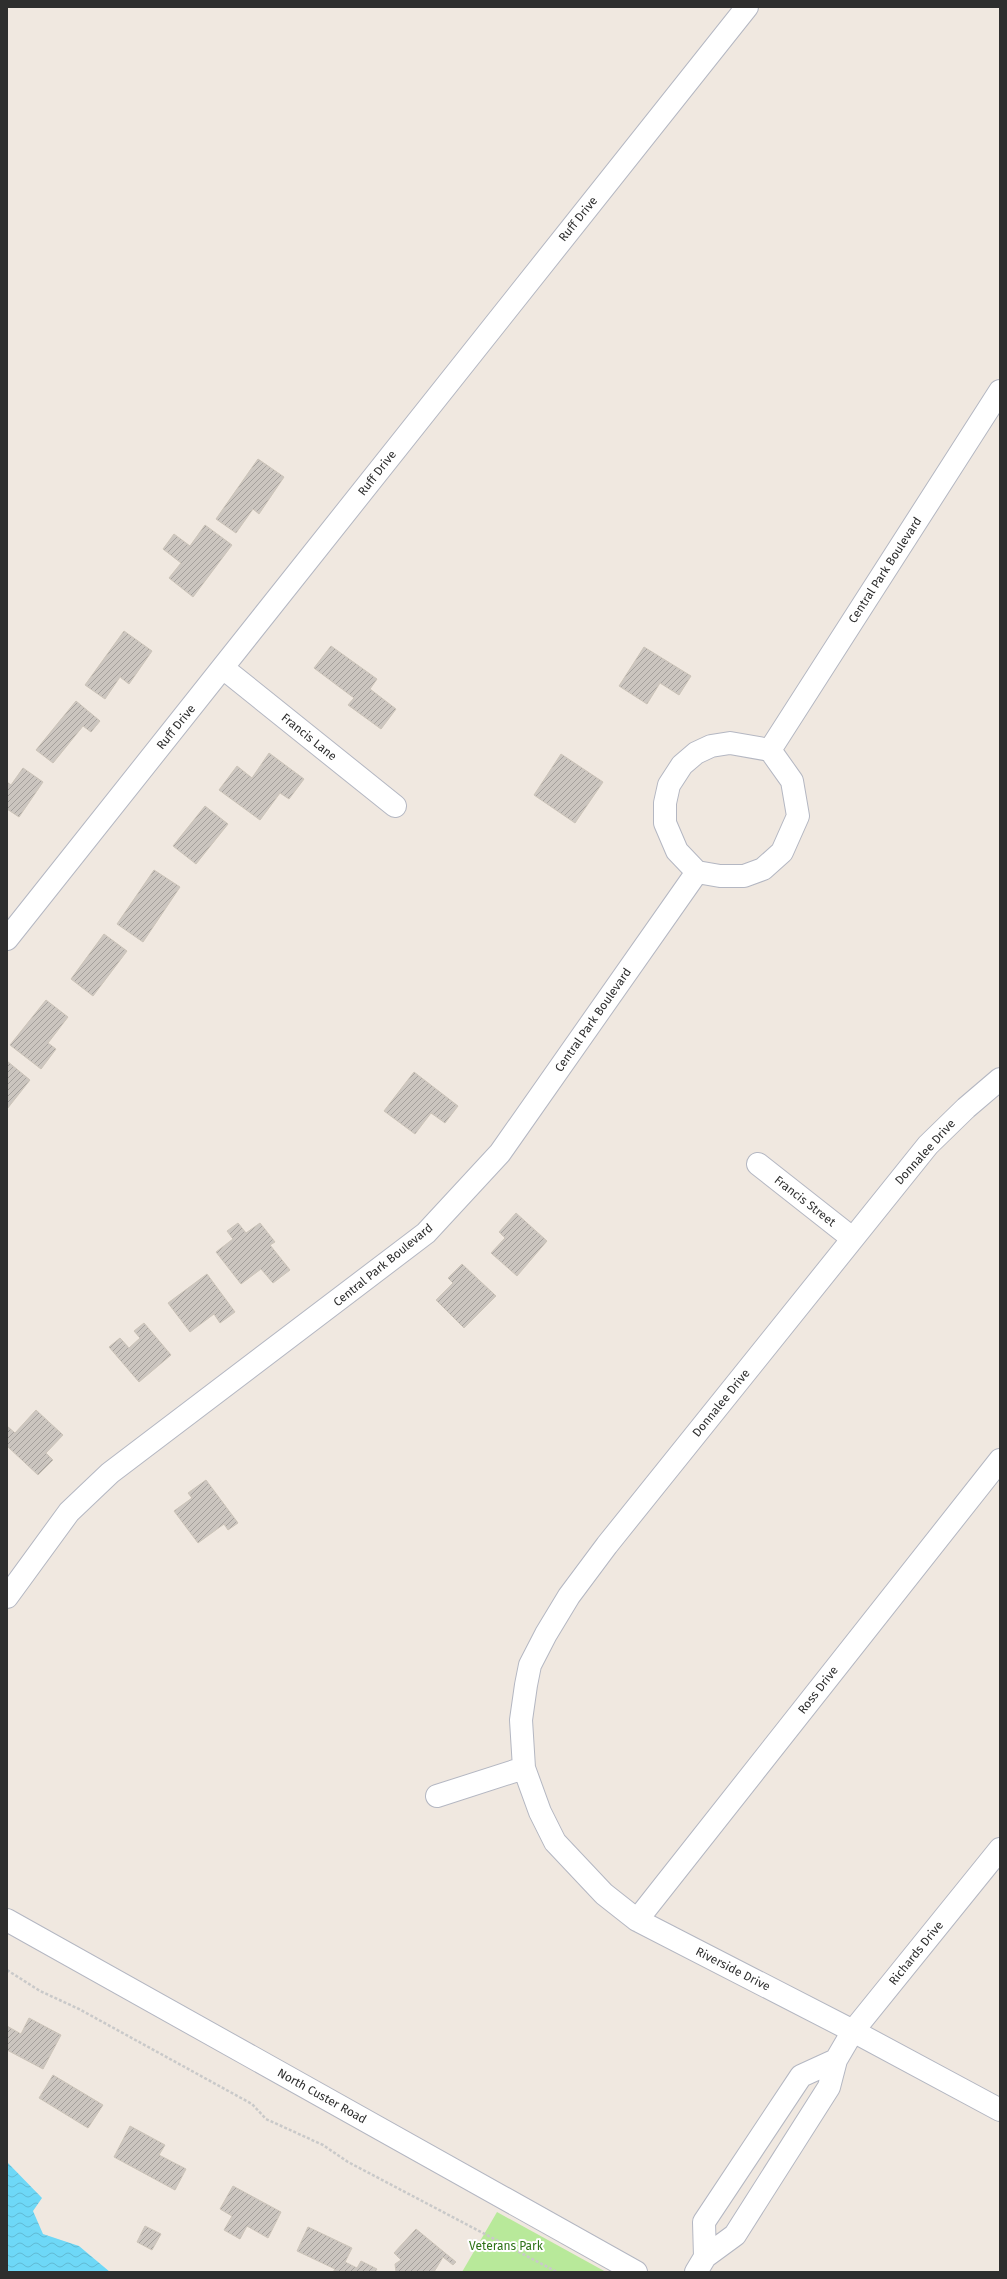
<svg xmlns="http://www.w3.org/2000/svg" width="1007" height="2279" font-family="'Fira Sans',sans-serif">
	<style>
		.grass { fill: #b8e99a }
		.water { fill: url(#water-waves) }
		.building { fill: url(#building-hatch); stroke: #ccc4b9 }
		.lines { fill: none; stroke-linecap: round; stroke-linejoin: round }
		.minor-casing { stroke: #b4b7c2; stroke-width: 24 }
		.path { stroke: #c9c9c9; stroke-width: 2.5; stroke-dasharray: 3 2; stroke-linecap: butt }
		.minor { stroke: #fff; stroke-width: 22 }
		.labels { text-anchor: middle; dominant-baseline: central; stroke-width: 4; stroke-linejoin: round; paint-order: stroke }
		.street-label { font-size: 12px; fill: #2e2e2e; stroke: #fff }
		.park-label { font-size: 12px; fill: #2d7216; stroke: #fff }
	</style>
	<defs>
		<pattern id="water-waves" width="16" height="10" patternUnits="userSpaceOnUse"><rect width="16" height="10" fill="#6ed8f7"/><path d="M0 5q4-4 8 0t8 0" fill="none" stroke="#60bad4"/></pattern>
		<pattern id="building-hatch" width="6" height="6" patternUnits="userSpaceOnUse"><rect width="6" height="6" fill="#cbc5bf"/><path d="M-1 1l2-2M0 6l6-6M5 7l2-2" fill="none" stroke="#a5a09c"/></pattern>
	</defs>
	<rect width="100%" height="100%" fill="#f0e8e0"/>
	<path class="grass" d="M497,2212L606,2272H462Z"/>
	<path class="water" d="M7,2162L42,2198L33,2211L43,2234L79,2246L110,2272H7Z"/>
	<path class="building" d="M258,459L284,477L259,514L253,509L236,533L216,519Z
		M205,525L232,545L193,597L169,578L181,563L163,549L174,534L190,546Z
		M124,631L152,651L129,684L120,677L105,699L85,685Z
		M331,646L377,679L370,689L396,709L381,729L348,705L354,698L314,668Z
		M644,647L691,676L679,695L660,683L647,704L619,686Z
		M76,701L100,721L91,732L83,726L53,763L36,750Z
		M269,753L304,779L289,799L280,793L260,820L219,790L237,766L252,778Z
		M561,754L603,782L575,823L534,795Z
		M23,768L43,782L19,817L7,809V782L11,785Z
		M205,806L228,824L196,864L173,846Z
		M154,870L180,887L143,942L117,924Z
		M104,934L127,951L93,996L71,979Z
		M46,1000L68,1017L48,1043L56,1049L41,1069L10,1045Z
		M7,1061L30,1080L7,1109Z
		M414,1072L458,1106L445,1123L431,1113L415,1134L384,1111Z
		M516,1213L547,1241L517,1276L491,1253L505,1238L499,1232Z
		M238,1223L246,1233L260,1223L275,1242L270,1245L290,1270L273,1283L261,1269L241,1284L216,1252L233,1239L227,1231Z
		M462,1264L496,1296L464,1328L436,1300L453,1283L448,1278Z
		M207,1274L235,1312L220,1323L214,1314L190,1332L168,1303Z
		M144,1323L171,1355L139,1382L109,1347L120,1338L129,1348L140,1338L134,1331Z
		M36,1410L63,1435L46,1453L53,1460L38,1475L7,1446V1426L15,1433Z
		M206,1480L238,1523L228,1530L224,1524L198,1543L174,1511L192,1498L188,1493Z
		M29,2018L61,2035L43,2069L7,2050V2026L21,2034Z
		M53,2075L103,2105L88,2128L39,2098Z
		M130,2126L165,2145L159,2155L186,2169L175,2190L114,2157Z
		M233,2186L281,2212L268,2238L247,2226L240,2239L224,2230L232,2216L220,2209Z
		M145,2226L161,2234L152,2250L137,2242Z
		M308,2227L352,2248L345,2262L357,2268L361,2261L377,2269L375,2272H333L335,2269L297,2251Z
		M416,2229L456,2262L453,2265L443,2257L434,2272H396L395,2264L401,2260L394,2253Z"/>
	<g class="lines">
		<g class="minor-casing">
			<path id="minor" d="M223,668L395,806
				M730,743L770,750L792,781L798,816L782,852L763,869L744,876H720L697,872L677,851L665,823V803L669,785L682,765L696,753L711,746Z
				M770,750L1000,391
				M7,939L747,7
				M1000,1079L966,1108L928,1145L607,1545L569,1596L546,1634L530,1665L526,1685L521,1720L524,1768L540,1812L555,1842L604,1894L637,1920L853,2031L1000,2110
				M758,1164L852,1238
				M7,1597L69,1512L110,1473L426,1233L500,1153L697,872
				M437,1796L524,1768
				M7,1920L636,2272
				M637,1920L1000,1460
				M705,2257L704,2222L801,2076L836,2060
				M696,2272L705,2257L735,2235L829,2087L836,2060L853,2031L1000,1849"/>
		</g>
		<path class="path" d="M7,1970L40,1991L79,2009L252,2104L266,2119L323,2145L348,2162L557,2272"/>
		<use href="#minor" class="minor"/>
	</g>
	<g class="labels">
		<g class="street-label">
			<text transform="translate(578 219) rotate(-51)">Ruff Drive</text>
			<text transform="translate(377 473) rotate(-52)">Ruff Drive</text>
			<text transform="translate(885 570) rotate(-57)">Central Park Boulevard</text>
			<text transform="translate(176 727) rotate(-51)">Ruff Drive</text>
			<text transform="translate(309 737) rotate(39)">Francis Lane</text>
			<text transform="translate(593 1020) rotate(-55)">Central Park Boulevard</text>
			<text transform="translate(925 1152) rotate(-48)">Donnalee Drive</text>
			<text transform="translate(805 1201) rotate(38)">Francis Street</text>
			<text transform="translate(383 1265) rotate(-39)">Central Park Boulevard</text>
			<text transform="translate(721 1403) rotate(-51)">Donnalee Drive</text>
			<text transform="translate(818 1690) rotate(-52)">Ross Drive</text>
			<text transform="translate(916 1953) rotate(-51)">Richards Drive</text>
			<text transform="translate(733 1969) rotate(27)">Riverside Drive</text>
			<text transform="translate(322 2096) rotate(29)">North Custer Road</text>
		</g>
		<g class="park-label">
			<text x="506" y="2246">Veterans Park</text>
		</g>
	</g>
	<rect width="1007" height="2279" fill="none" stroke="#2e2e2e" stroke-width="16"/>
</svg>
